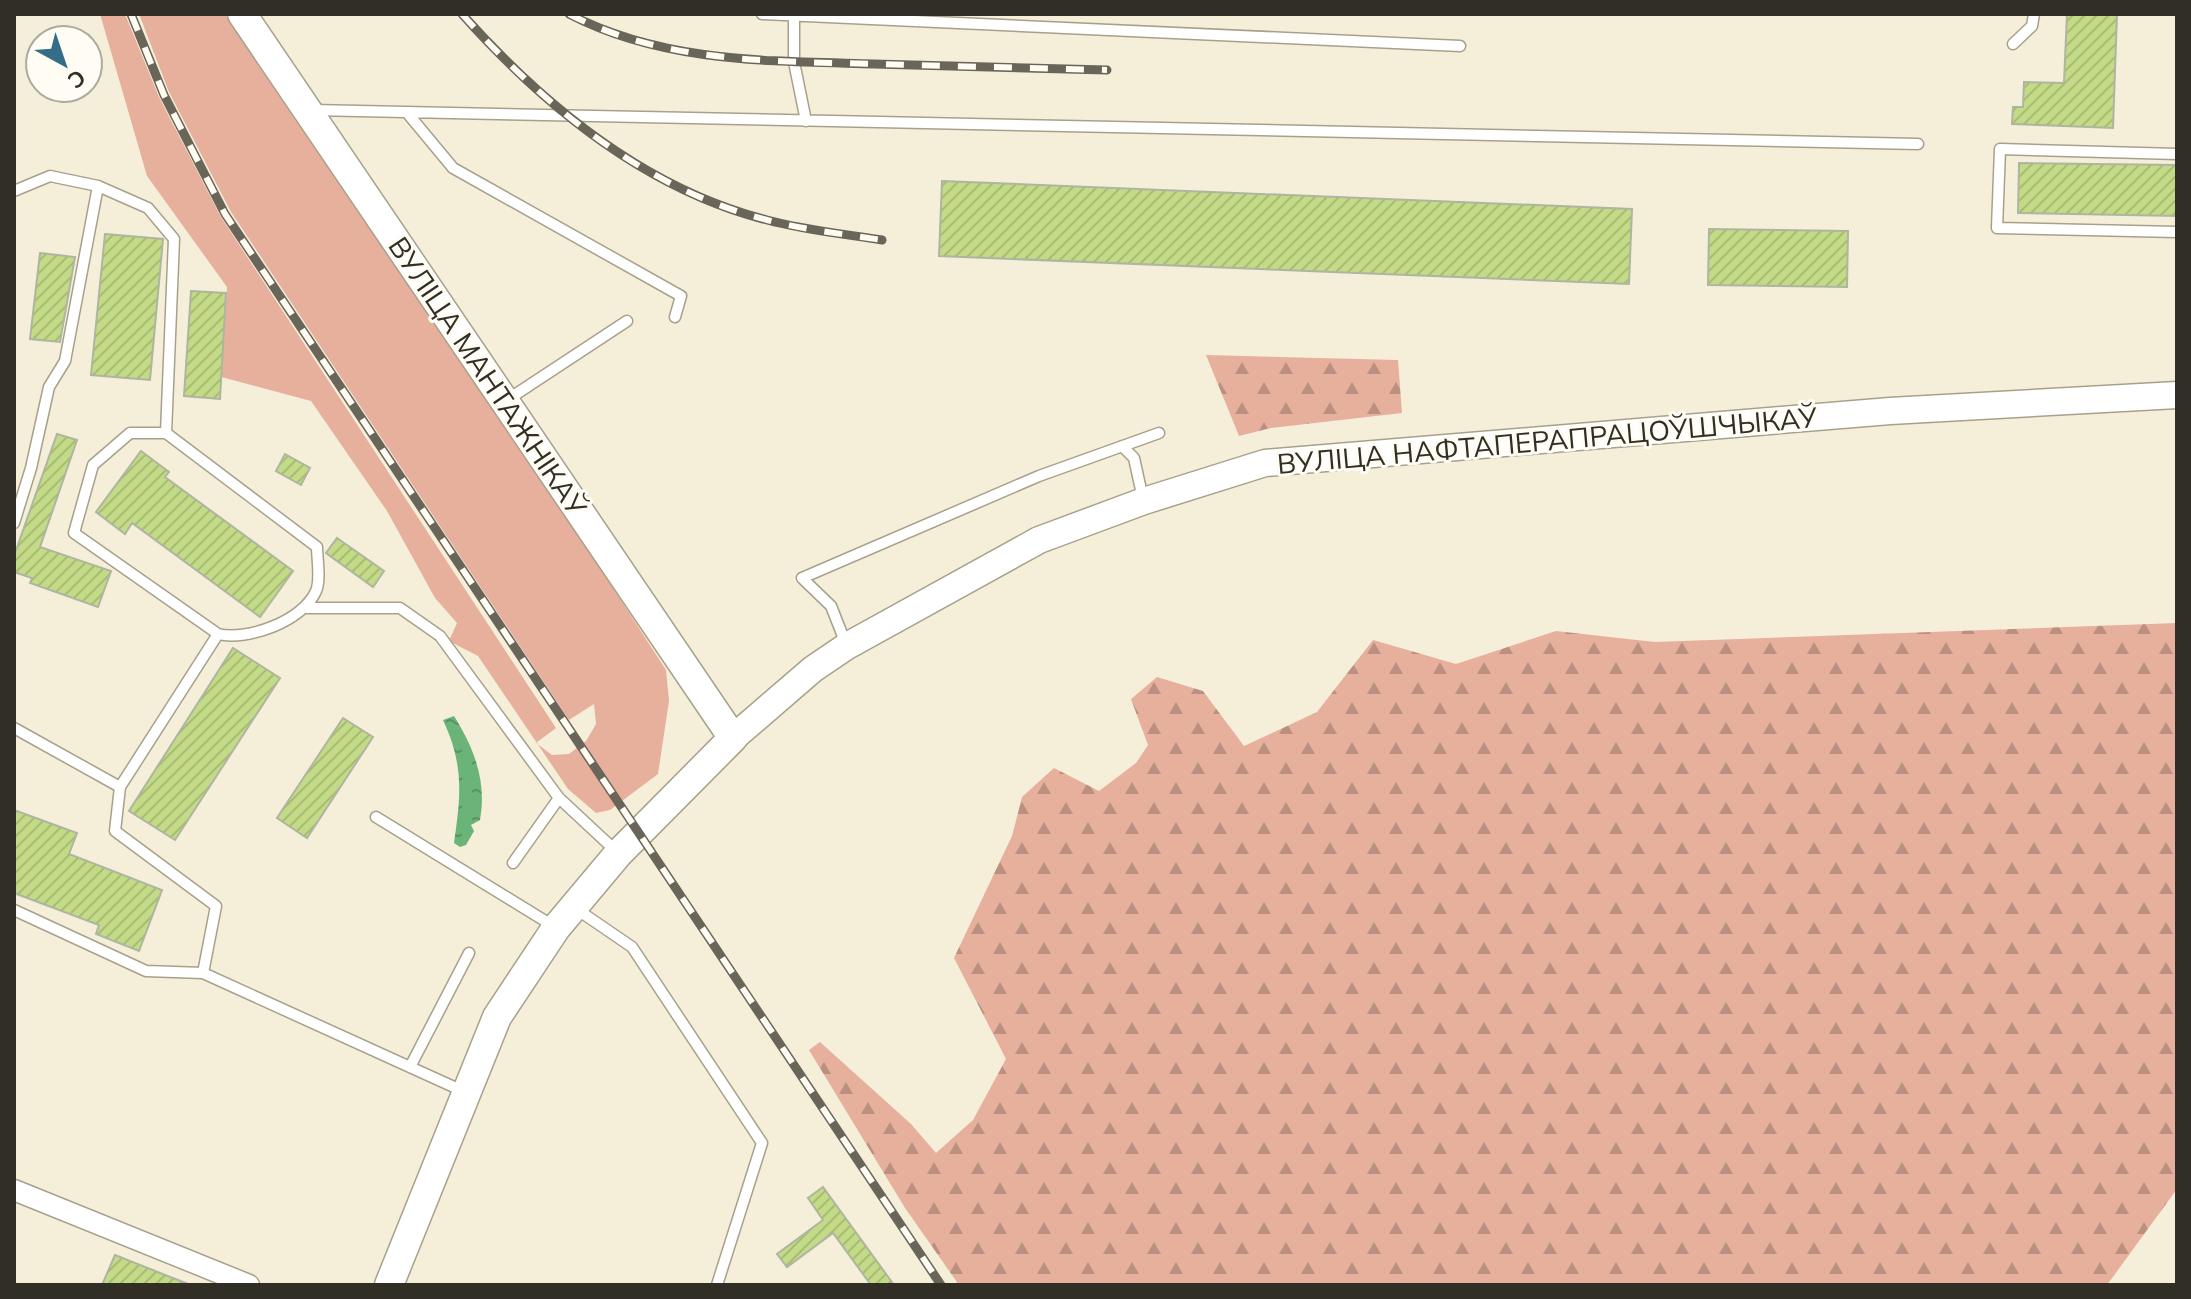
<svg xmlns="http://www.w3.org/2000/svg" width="2191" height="1299" font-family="Mulish,sans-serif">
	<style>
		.grass { fill: #e7b09d }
		.forest { fill: url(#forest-firs) }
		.water { fill: url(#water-ripples) }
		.building { fill: url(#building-hatch); stroke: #aeb5a0; stroke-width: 2 }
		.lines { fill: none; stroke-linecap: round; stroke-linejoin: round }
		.service-casing { stroke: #a7a18c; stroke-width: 13 }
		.minor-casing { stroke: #a7a18c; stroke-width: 23 }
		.tertiary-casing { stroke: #a7a18c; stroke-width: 29 }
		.secondary-casing { stroke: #a7a18c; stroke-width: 31 }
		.service { stroke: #fff; stroke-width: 10 }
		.minor { stroke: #fff; stroke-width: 20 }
		.tertiary { stroke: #fff; stroke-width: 26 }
		.secondary { stroke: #fff; stroke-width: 28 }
		.rail-casing { stroke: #696659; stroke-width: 9 }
		.rail { stroke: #fefcf3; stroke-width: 6; stroke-dasharray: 18; stroke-linecap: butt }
		.labels { text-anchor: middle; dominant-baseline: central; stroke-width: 6; stroke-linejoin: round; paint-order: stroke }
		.street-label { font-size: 28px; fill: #302e25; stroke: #fefcf3 }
	</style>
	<defs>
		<pattern id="forest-firs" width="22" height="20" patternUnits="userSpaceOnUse" patternTransform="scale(2)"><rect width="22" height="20" fill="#e7b09d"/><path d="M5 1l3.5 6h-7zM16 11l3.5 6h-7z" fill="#bc9080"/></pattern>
		<pattern id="water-ripples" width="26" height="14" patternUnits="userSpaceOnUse" patternTransform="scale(2)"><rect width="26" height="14" fill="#6bb479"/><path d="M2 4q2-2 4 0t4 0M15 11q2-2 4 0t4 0" fill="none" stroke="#589363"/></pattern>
		<pattern id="building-hatch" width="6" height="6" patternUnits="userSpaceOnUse" patternTransform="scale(2)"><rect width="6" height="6" fill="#c3db86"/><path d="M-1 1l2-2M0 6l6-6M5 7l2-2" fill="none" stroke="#a8bc74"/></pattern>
	</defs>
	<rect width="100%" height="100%" fill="#f5efd9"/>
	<path class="grass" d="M100,14H125L159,97L221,217L556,728L536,743L552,755L569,754L586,741L596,724L594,704L569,720L231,212L169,92L139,14H225L531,461L666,670L669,701L658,774L610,810L596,813L568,789L478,656L449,641L457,623L435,598L387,511L311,401L221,377L227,287L147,176Z"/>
	<path class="forest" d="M1206,355L1398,360L1402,413L1271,428L1239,436Z
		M2177,623V1189L2107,1285H959L905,1208L809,1050L820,1042L911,1124L936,1153L973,1120L1006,1059L954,958L1012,836L1022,797L1054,768L1099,791L1136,763L1148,745L1131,699L1157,677L1203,691L1244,746L1317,712L1373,640L1456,664L1556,631L1655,642Z"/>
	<path class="water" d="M454,716C474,748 487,781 480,820L471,825L474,831L466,845L460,847L454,843C461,795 464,765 443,720Z"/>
	<path class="building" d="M2067,14H2117L2113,128L2012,124L2013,107H2023L2024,82L2064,83Z
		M2019,163L2177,165V216L2018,213Z
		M942,181L1632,209L1629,284L939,256Z
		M1709,229L1848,231L1847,287L1708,285Z
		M105,234L163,239L150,380L91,375Z
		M40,253L75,257L60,342L30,339Z
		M191,291L226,293L220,399L184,396Z
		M57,434L77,440L40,547L111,571L98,607L30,583L32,578L14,572V556Z
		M141,451L169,472L165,477L293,571L260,617L132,523L125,534L96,512Z
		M285,454L310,468L301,485L276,471Z
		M337,538L384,571L373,587L326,553Z
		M233,648L280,678L175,840L129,811Z
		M343,718L373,737L307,838L277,818Z
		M14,810L77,833L69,854L162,890L139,951L96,934L99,925L14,893Z
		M823,1187L894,1285H871L833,1233L787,1267L777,1254L823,1220L808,1198Z
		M115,1255L188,1284V1285H102Z"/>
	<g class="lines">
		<g class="service-casing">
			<path id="service" d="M762,14L1460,46
				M794,14V62L806,121
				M2013,44L2032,26L2034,14
				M312,110L1918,144
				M409,115L453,168L681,296L675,317
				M2177,154L2000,149L1997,228L2177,232
				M14,191L50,176L98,186L148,208L174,239L166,433
				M507,400L627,321
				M130,433H166L317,547C317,559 321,580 316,591C303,621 248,641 218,634L74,533L93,465Z
				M1122,446L1134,458L1143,499
				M14,523L31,468L49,387L65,361L98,186
				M304,608H400L440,636L559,798L617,852
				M846,644L831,606L802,578L1039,476L1159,433
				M14,728L120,787
				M376,817L555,927
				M513,863L559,798
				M575,908L632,947L762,1143L717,1285
				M14,910L146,971L203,973L465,1092
				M203,973L216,906L115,831L120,787L218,634
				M410,1067L469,953"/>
		</g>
		<g class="minor-casing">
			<path id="minor" d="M14,1190L249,1285"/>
		</g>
		<g class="tertiary-casing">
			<path id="tertiary" d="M733,738L813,669L847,646L1039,540L1144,501L1265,463L1890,411L2177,395"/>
		</g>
		<g class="secondary-casing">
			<path id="secondary" d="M242,14L733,738L618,854L556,928L497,1017L389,1285"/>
		</g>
		<use href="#service" class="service"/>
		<use href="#minor" class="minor"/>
		<use href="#tertiary" class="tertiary"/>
		<use href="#secondary" class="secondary"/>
		<g class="rail-casing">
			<path id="rail" d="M131,14L164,95L225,214L941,1285
				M462,14C544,106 645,189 767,220C805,230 844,234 882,240
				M569,14C663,63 770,61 874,64C951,66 1029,68 1107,70"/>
		</g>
		<use href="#rail" class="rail"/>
	</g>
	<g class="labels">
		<g class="street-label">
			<text transform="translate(488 376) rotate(56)">ВУЛІЦА МАНТАЖНІКАЎ</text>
			<text transform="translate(1547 440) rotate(-5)">ВУЛІЦА НАФТАПЕРАПРАЦОЎШЧЫКАЎ</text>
		</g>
	</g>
	<rect width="2191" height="1299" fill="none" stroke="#302e25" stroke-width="32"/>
	<g transform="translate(64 64) rotate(140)"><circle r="38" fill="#fefcf3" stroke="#acaaa1" stroke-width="2"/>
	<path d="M0-6L14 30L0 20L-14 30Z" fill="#346d87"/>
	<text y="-12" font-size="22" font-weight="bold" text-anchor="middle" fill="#302e25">С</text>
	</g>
</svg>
